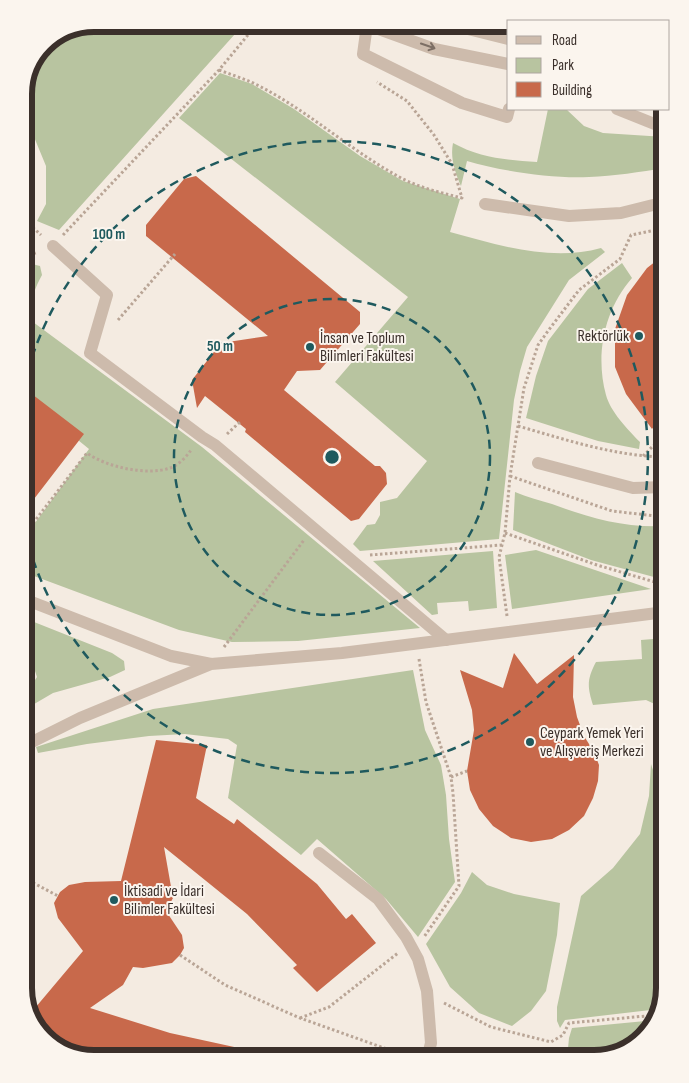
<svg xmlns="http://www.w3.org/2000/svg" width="689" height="1083" font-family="'Sofia Sans Condensed',sans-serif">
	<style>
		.green { fill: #b8c4a0 }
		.building { fill: #c8694b }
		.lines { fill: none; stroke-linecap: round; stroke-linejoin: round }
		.path { stroke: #b9a596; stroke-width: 3; stroke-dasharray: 2.5 2.5; stroke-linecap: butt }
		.service { stroke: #cdbbac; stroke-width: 12 }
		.minor { stroke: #cdbbac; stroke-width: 12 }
		.tertiary { stroke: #cdbbac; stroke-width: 12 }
		.oneway { stroke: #7d6f65 }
		.ring { fill: none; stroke: #1f5a5e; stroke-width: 2.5; stroke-dasharray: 9 6 }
		.poi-dot { fill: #1f5a5e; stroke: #fbf5ee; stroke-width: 2 }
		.labels { text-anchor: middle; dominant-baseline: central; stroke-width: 4; stroke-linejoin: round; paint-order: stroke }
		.poi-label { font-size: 16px; fill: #3b302b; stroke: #fbf5ee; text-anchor: start }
		.rim { fill: none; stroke: #3b302b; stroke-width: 6 }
		.centre { fill: #1f5a5e; stroke: #fbf5ee; stroke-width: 2.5 }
		.ring-label { font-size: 15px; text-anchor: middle; font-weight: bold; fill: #1f5a5e; stroke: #fbf5ee; stroke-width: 4; stroke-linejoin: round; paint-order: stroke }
	</style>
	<rect width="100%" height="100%" fill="#f4ebe1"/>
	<path class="green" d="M95,24H244L59,230L37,221L46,204V166L27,120L24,118V91L45,44Z
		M220,73L252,84L294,109L360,156L403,181L460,199L450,232C498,245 551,262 601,248L605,252L569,280L527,347L520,371L514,400L499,539L360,551L353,544L367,525L375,524L380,515V502L397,498L427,461L335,382L408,297L179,118Z
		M548,109H566L584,126L603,133L665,137V168C640,172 614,176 589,177C553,179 501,171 467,161L461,186C455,172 450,158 453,143C480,158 507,160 537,162Z
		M622,263L632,278C604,310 595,355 606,395C610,411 628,430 640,442L639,449L598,441L526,418L536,376L548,341L588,289Z
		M32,264L40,266L42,275C33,292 29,303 33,322L202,447L420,628L298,641L232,642L179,630L26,573L34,548L24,538L89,449L24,396V266Z
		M515,492C527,497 539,500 552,504C589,518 625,528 665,526V580L591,560L513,530Z
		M536,550L651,589L512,609L505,555Z
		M493,551L497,608L469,611L468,601L437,603L438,614L432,615L373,561Z
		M24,618L112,653L124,661L125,670L110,677L53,693L24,710V692L31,686L37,677L33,665L24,655Z
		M665,638V693L661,707L646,700L593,705C587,686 587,679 596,662L642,659L641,640Z
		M413,670L425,730L441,765L446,795L449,839L455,882L418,937L386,899L317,839L301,855L228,798L237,745L228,739L185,734L149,736L87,744L38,753L36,747L153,709Z
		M651,764L665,807V988L659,1009L565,1020L560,1028L557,1021V1007L581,896L613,868L640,834L649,796Z
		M472,872L487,885L514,894L560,903L557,935L546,991L531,1011L512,1026L479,1013L450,987L426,944L461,893Z
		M656,1020L653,1027L626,1052L594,1059H567L569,1038L572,1028Z"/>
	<path class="building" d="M196,176L360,312V324L320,370L297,371L284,390L375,466H380L386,473L387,484L359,519L351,521L245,432L246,429L205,396L197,408L192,380L221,343L268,336L146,236V225L184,179Z
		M665,254V329L662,343L665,365V412L652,429L626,394L615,367V329L627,295L647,268Z
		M24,388L84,434L24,512Z
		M514,653L537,684L574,655L573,697L577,717L584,736L594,752L599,765L598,781L593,798L584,816L569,830L552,839L531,842L511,838L493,826L479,809L470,790L467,771L474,730L472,710L460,670L503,688Z
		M156,740L207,745L196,798L234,824L237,819L317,884L346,919L352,914L376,943L317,992L293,968L297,965L247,914L164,847L173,898L166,911L182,935L184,948L180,955L172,963L143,968L133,967L123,985L90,1008L170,1033L257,1052L256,1059H91L56,1047L31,1020L30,1014L83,951L58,918L54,903L60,892L69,885L85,882L121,881Z"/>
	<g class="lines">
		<path class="path" d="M219,70C230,74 241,78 251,82C306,108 350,151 403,179C421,188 442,193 462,198L452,164L434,135L407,101L377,82
			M29,224L41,235
			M63,235L219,70L257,24
			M24,257L38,252
			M118,320L175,254
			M518,426C567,440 614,456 665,457
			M227,434L241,421
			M643,456L665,434
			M510,476L612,511L665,517
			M505,533L597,565L665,585
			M24,535L87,453C106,467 147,476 170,468C179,465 186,457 191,450
			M370,555L502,545
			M24,561L29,549L24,543
			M507,616L499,557L505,533L510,476L524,388L538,345L548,331L579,290L620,259L631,235L665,228
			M224,647L304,540
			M419,659L426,702L451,777L453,793L459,886L424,937
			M451,777L467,771
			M24,878L58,896
			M180,955L225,985L300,1018L412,1058
			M444,1003L491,1027L551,1042L563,1035L569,1023L657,1015
			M300,1018L329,1007L398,953"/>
		<path class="service" d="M367,25L363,54L462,103L507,117L509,109
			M617,109L657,125L665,126
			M485,204L569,216L621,213L665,202
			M53,246L107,295L90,353L202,437L215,445L446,640
			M538,463L633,488L665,487
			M319,853L378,899L406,937L418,959L427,991L431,1043L427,1059"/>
		<path class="minor" d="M24,599L171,656L211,664
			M24,746L80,718L211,664L342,653L665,612"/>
		<path class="tertiary" d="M365,24L434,49L508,64
			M448,24L508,39"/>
	</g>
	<defs><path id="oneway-shaft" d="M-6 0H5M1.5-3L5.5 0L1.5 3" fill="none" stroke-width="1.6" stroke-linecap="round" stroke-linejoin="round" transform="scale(1.25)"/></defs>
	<use class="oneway" href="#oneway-shaft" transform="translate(428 46) rotate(19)"/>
	<g class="ring">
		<circle cx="332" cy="457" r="158"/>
		<path d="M24 386A316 316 0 1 1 24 528"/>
	</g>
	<g class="poi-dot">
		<circle cx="639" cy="336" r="5"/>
		<circle cx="310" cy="347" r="5"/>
		<circle cx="530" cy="742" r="5"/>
		<circle cx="114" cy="900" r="5"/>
	</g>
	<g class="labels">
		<g class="poi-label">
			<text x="629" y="336" text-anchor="end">Rektörlük</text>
			<text x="320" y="338">İnsan ve Toplum<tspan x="320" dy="18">Bilimleri Fakültesi</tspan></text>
			<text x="540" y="733">Ceypark Yemek Yeri<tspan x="540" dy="18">ve Alışveriş Merkezi</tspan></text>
			<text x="124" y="891">İktisadi ve İdari<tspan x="124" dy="18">Bilimler Fakültesi</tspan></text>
		</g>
	</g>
	<path d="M0 0H689V1083H0ZM94 32H594A62 62 0 0 1 656 94V988A62 62 0 0 1 594 1050H94A62 62 0 0 1 32 988V94A62 62 0 0 1 94 32Z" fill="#fbf5ee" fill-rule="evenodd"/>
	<path class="rim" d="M94 32H594A62 62 0 0 1 656 94V988A62 62 0 0 1 594 1050H94A62 62 0 0 1 32 988V94A62 62 0 0 1 94 32Z"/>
	<circle cx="332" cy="457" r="8" class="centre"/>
	<g class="ring-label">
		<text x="109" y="239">100 m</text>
		<text x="220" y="351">50 m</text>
	</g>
	<rect x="507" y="20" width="162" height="90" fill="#fbf5ee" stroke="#aea6a0"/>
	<rect x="516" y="36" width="25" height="8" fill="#cdbbac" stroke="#aea6a0"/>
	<text x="552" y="45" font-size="15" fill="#3b302b">Road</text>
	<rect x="516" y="58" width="25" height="15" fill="#b8c4a0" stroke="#aea6a0"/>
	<text x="552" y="70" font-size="15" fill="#3b302b">Park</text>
	<rect x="516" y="82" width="25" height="15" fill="#c8694b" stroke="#aea6a0"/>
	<text x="552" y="95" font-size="15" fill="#3b302b">Building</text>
</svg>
